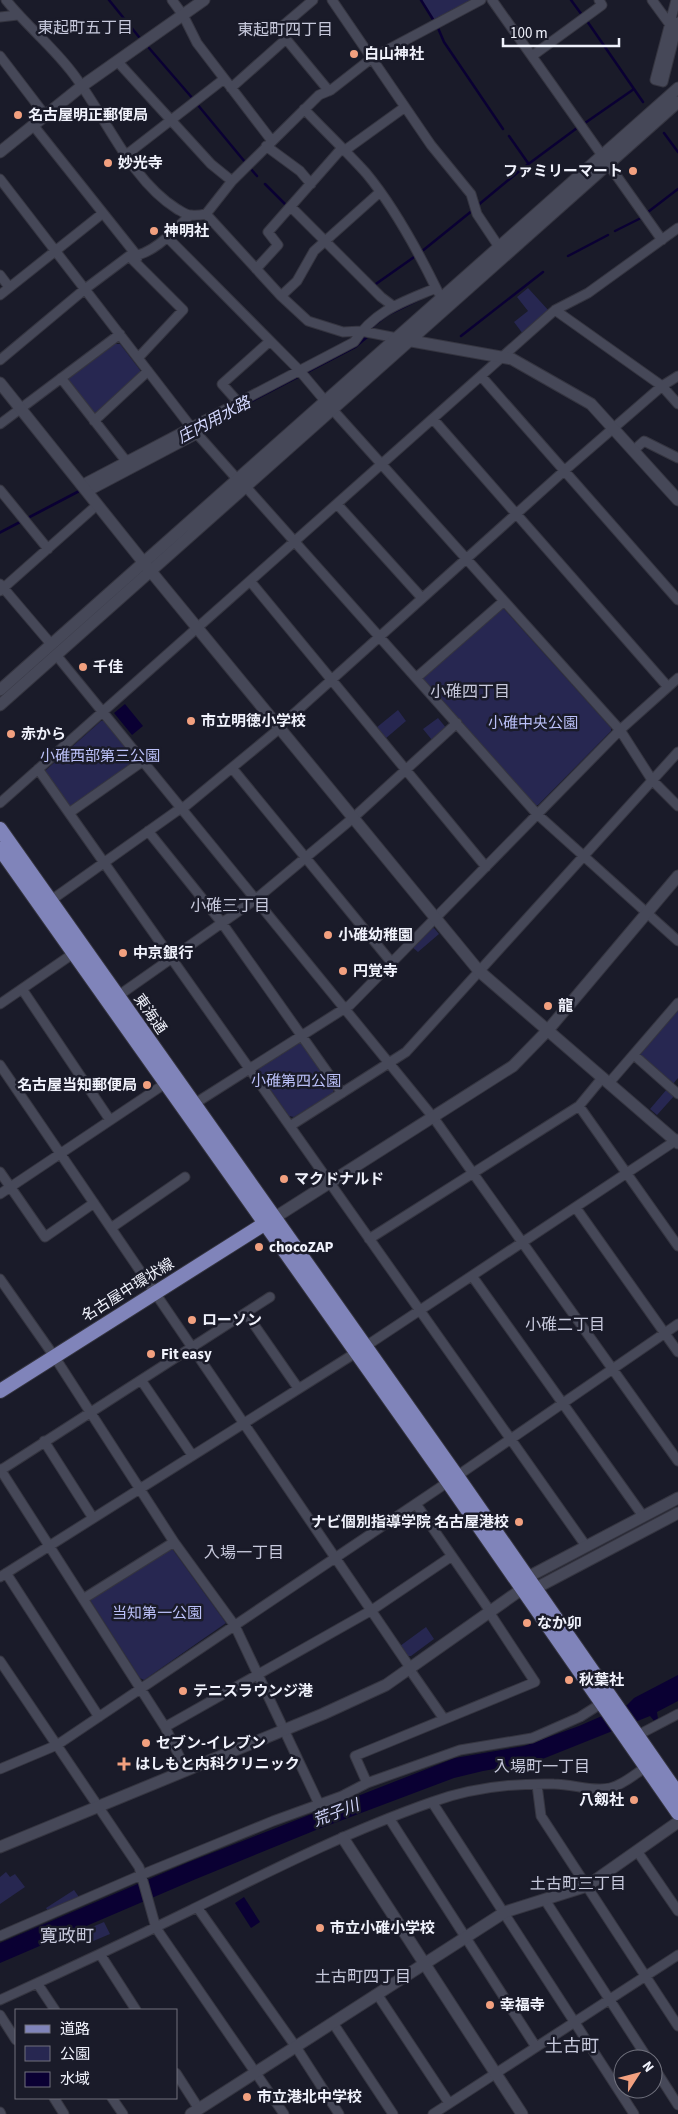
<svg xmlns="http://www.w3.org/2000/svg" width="678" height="2114" font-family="'Source Sans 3','Noto Sans JP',sans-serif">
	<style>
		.green { fill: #272751 }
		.water { fill: #0a0033 }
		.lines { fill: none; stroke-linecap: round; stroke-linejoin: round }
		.stream { stroke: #0a0033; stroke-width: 2.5 }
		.minor-casing { stroke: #353540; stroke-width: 11 }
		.tertiary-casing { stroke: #353540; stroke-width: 13 }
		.primary-casing { stroke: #353540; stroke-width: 16 }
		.minor { stroke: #464858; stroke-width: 9 }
		.tertiary { stroke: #464858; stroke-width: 11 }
		.primary { stroke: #8084ba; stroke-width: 14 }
		.poi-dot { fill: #f2a07f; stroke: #1a1b29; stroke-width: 2 }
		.labels { text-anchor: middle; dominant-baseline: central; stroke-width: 5; stroke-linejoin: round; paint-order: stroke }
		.poi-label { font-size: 15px; font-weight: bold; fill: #f0f2fc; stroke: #1a1b29; text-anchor: start }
		.park-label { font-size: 15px; fill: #bbc0f8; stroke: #1a1b29 }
		.street-label { font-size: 15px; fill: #f0f2fc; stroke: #1a1b29 }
		.neighbourhood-label { font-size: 16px; fill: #c7c9dc; stroke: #1a1b29 }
		.water-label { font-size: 16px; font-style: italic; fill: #d4d8fe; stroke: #1a1b29 }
		.quarter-label { font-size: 18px; fill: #c7c9dc; stroke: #1a1b29 }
	</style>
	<rect width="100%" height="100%" fill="#1a1b29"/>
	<path class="green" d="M421,0H473L434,21Z
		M528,288L549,311L523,334L514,322L528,311L517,297Z
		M115,344H120L140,370V375L96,416L68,382V379Z
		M500,609H504L611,728V731L538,805H533L423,680V676Z
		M398,710L406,721L385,739L376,728Z
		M438,718L447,729L432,740L423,729Z
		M101,721H106L136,758V762L73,806L69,805L46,773V770Z
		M434,928L439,934L418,952L412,947L430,929Z
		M678,1008V1078L673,1084L640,1055Z
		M299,1043L303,1044L334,1088L333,1093L294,1117L289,1116L258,1072L259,1068Z
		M667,1089L675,1095L657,1115L650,1109Z
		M169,1550H173L226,1623L144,1680L140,1678L90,1600Z
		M426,1627L434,1639L411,1656H407L400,1646Z
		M6,1872L10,1877L15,1874L25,1887L0,1904V1877Z
		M74,1890L79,1897L48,1911L46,1908Z
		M104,1922L110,1934L91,1942L85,1930Z"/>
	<path class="water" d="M420,298L421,300L388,316L374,327L369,337L356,348L0,534V531L353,346C362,340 362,334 368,327C378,314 405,305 420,298Z
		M125,704L143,726L132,735L114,713Z
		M678,1675V1701L657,1712L658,1719L654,1721L650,1716L535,1762L483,1771L454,1778L316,1830L196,1879L0,1963V1943L189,1862L455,1758L524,1746L579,1726L627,1705L634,1698Z
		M244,1897L260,1922L251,1928L235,1903Z"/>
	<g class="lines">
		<path class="stream" d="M109,0L139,37
			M421,0L434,21
			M571,0L582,15
			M587,21L643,102
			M438,28L444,42L503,129
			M149,48L194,100
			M197,104L245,162
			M585,123L634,89
			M664,133L678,152
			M509,136L528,163
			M250,168L257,176
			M265,184L287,206
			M477,206L523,168L577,128
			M648,212L678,189
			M615,231L641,218
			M421,252L473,210
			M568,256L608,235
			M373,286L417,255
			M461,336L543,272"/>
		<g class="minor-casing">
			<path id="minor" d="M6,0C26,25 51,45 71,71C105,114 129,179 177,209C181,211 186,215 191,215C196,216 201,215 206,214L281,296L308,321L343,332L361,331L397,338
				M172,0L183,15L197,43L272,141
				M332,0L431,145L471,194L477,214L499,247
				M492,0L662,240
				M652,0L671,26
				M676,0L655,80L663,82L678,22
				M0,17L18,15
				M286,39L329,91
				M0,56L45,115
				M532,56L602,5L599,0
				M117,61L211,164L232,181
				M231,88L286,39L279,29L313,0
				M304,109C325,131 346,151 366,173C395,208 418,251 438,292
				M33,125L138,257
				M266,146L300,171L311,184
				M344,151L405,107
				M126,155L224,79
				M0,179L191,427L237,479
				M291,207L381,297L393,306
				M206,214L232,181L319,95L331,90L372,58L481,0
				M168,238L299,370L326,402
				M129,256L183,310L138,358
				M256,269L278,245L268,232L342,148
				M0,275L9,287
				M0,295L103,213
				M281,296L297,281L314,251L380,192
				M555,310L662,386L678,404
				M0,360L85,289L129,256C151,257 175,230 189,216
				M481,376L678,600
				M61,378L126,461
				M238,402L222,384L270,341
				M332,409L620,730L652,780L678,806
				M433,419L668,687
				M94,421L148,371
				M0,424L120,334
				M634,450L644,441L678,458
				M81,485L354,342C375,310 403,302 436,288
				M246,487L537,814L678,941
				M0,490L48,549
				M87,492L197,434
				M337,504L422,598
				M250,581L486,867
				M0,584L51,644
				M0,591L97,505
				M57,656L433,1117L678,1461
				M416,678L504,601
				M279,727L564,471L662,386L678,376
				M232,768L392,963
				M38,769L586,1546
				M0,803L555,310L588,293L678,228
				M182,809L280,728
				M69,813L143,761
				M148,831L222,923L342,1093
				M50,901L181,808
				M22,989L110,1120
				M115,998L256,899L353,818L457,723
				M0,1004L74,953
				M634,1055L678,1094
				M0,1065L411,1669
				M609,1083L678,1003
				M194,1104L350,1005L620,730L678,678
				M579,1106L678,1246
				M290,1126L406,1052L678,752
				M0,1172L45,1237L94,1203
				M0,1194L166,1083
				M576,1208L678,1352
				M111,1228L185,1177
				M369,1239L579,1106L603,1077
				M472,1276L643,1516
				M0,1279L54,1356L174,1542L235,1626L319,1804
				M246,1313L298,1388
				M366,1346L678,1139
				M141,1380L192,1455
				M44,1441L93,1518
				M0,1469L165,1727L186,1770
				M1,1470L270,1297
				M457,1476L678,1324
				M416,1504L490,1611
				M6,1573L99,1717
				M0,1577L357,1352
				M83,1599L174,1542
				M0,1661L139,1867L156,1928L284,2114
				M410,1670L444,1719
				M165,1727L372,1610L452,1556
				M638,1735L678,1714
				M0,1769L57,1745L448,1482
				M367,1783L355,1756L535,1682L489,1612
				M537,1785L541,1816L678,2026
				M432,1802L634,2114
				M389,1818L536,2047
				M637,1851L678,1911
				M545,1900L648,2059
				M197,1907L296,2047L339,2114
				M0,1936L141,1875L273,1821L342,1796L367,1783L460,1750L532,1738L580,1717L602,1703
				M100,1954L136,2010
				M37,1983L55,2010
				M377,1994L449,2103
				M0,2000C64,1971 128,1941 191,1910C270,1871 349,1831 432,1802C471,1788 512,1783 554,1784C573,1784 592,1792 610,1788C623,1785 635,1774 646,1767
				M0,2015L16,2040
				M333,2023L393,2114
				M653,2066L678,2105
				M176,2073L199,2109
				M54,2098L64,2114
				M112,2098L123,2114
				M0,2112L1,2114
				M433,2114L678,1955"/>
		</g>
		<g class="tertiary-casing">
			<path id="tertiary" d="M0,152L82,86L204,0
				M406,340L512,359L591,404L678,500
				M0,383L144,563L479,971L678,1143
				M0,690L678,88
				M0,705L678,102
				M274,1218L513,1066L548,1030L678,876
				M526,1588H536L678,1513
				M343,1838L522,2114
				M0,1847L323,1714L386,1685L522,1589L528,1577L678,1498
				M191,2114L505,1912L587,1886L678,1822"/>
		</g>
		<g class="primary-casing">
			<path id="primary" d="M0,829L457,1476L678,1794
				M0,849L448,1482L678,1813
				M0,1391L272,1219"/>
		</g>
		<use href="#minor" class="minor"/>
		<use href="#tertiary" class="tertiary"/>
		<use href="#primary" class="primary"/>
	</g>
	<g class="poi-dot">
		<circle cx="354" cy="54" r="5"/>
		<circle cx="18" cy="115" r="5"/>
		<circle cx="108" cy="163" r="5"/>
		<circle cx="633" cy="171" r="5"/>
		<circle cx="154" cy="231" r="5"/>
		<circle cx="83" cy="667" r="5"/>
		<circle cx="191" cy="721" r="5"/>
		<circle cx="11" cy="734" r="5"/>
		<circle cx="328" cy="935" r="5"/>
		<circle cx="123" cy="953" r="5"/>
		<circle cx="343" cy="971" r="5"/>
		<circle cx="548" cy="1006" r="5"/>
		<circle cx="147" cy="1085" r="5"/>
		<circle cx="284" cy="1179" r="5"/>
		<circle cx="259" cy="1247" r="5"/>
		<circle cx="192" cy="1320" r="5"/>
		<circle cx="151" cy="1354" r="5"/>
		<circle cx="519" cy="1522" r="5"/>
		<circle cx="527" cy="1623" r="5"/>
		<circle cx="569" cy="1680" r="5"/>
		<circle cx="183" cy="1691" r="5"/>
		<circle cx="146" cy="1743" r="5"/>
		<path d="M121.5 1756.5h5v5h5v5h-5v5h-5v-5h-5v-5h5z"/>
		<circle cx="634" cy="1800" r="5"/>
		<circle cx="320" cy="1928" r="5"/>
		<circle cx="490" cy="2005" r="5"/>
		<circle cx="247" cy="2097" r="5"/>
	</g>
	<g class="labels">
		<g class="poi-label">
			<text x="364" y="54">白山神社</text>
			<text x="28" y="115">名古屋明正郵便局</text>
			<text x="118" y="163">妙光寺</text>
			<text x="623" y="171" text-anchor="end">ファミリーマート</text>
			<text x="164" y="231">神明社</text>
			<text x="93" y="667">千佳</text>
			<text x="201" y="721">市立明徳小学校</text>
			<text x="21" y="734">赤から</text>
			<text x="338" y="935">小碓幼稚園</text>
			<text x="133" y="953">中京銀行</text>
			<text x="353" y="971">円覚寺</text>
			<text x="558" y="1006">龍</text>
			<text x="137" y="1085" text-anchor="end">名古屋当知郵便局</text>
			<text x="294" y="1179">マクドナルド</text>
			<text x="269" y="1247">chocoZAP</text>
			<text x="202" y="1320">ローソン</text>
			<text x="161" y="1354">Fit easy</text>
			<text x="509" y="1522" text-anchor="end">ナビ個別指導学院 名古屋港校</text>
			<text x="537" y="1623">なか卯</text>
			<text x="579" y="1680">秋葉社</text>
			<text x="193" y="1691">テニスラウンジ港</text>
			<text x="156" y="1743">セブン-イレブン</text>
			<text x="135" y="1764">はしもと内科クリニック</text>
			<text x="624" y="1800" text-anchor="end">八剱社</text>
			<text x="330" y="1928">市立小碓小学校</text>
			<text x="500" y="2005">幸福寺</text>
			<text x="257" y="2097">市立港北中学校</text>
		</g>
		<g class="park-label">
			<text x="533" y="723">小碓中央公園</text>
			<text x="100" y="756">小碓西部第三公園</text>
			<text x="296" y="1081">小碓第四公園</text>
			<text x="157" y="1613">当知第一公園</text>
		</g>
		<g class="street-label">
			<text transform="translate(150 1014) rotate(55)">東海通</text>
			<text transform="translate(128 1290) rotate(-32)">名古屋中環状線</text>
		</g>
		<g class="neighbourhood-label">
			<text x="85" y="28">東起町五丁目</text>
			<text x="285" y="30">東起町四丁目</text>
			<text x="470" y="692">小碓四丁目</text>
			<text x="230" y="906">小碓三丁目</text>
			<text x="565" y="1325">小碓二丁目</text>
			<text x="244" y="1553">入場一丁目</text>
			<text x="542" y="1767">入場町一丁目</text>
			<text x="578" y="1884">土古町三丁目</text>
			<text x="363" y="1977">土古町四丁目</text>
		</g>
		<g class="water-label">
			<text transform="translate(214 420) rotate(-28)">庄内用水路</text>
			<text transform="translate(336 1813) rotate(-21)">荒子川</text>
		</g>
		<g class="quarter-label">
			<text x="67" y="1936">寛政町</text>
			<text x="572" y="2046">土古町</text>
		</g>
	</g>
	<rect x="15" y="2009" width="162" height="90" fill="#1a1b29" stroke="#70717d"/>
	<rect x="25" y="2025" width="25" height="8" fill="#8084ba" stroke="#70717d"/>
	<text x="60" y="2034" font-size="15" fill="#f0f2fc">道路</text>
	<rect x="25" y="2046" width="25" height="15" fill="#272751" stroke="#70717d"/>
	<text x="60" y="2059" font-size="15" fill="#f0f2fc">公園</text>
	<rect x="25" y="2072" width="25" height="15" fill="#0a0033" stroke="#70717d"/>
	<text x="60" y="2084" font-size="15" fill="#f0f2fc">水域</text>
	<g transform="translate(638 2074) rotate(54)"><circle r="24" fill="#1a1b29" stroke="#70717d"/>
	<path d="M0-4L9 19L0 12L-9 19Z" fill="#f2a07f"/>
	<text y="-8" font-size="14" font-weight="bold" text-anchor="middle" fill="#f0f2fc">N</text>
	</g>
	<path d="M503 38v8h116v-8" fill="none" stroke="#f0f2fc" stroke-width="2.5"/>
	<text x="510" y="38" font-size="15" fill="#f0f2fc" stroke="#1a1b29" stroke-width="4" paint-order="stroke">100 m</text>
</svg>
